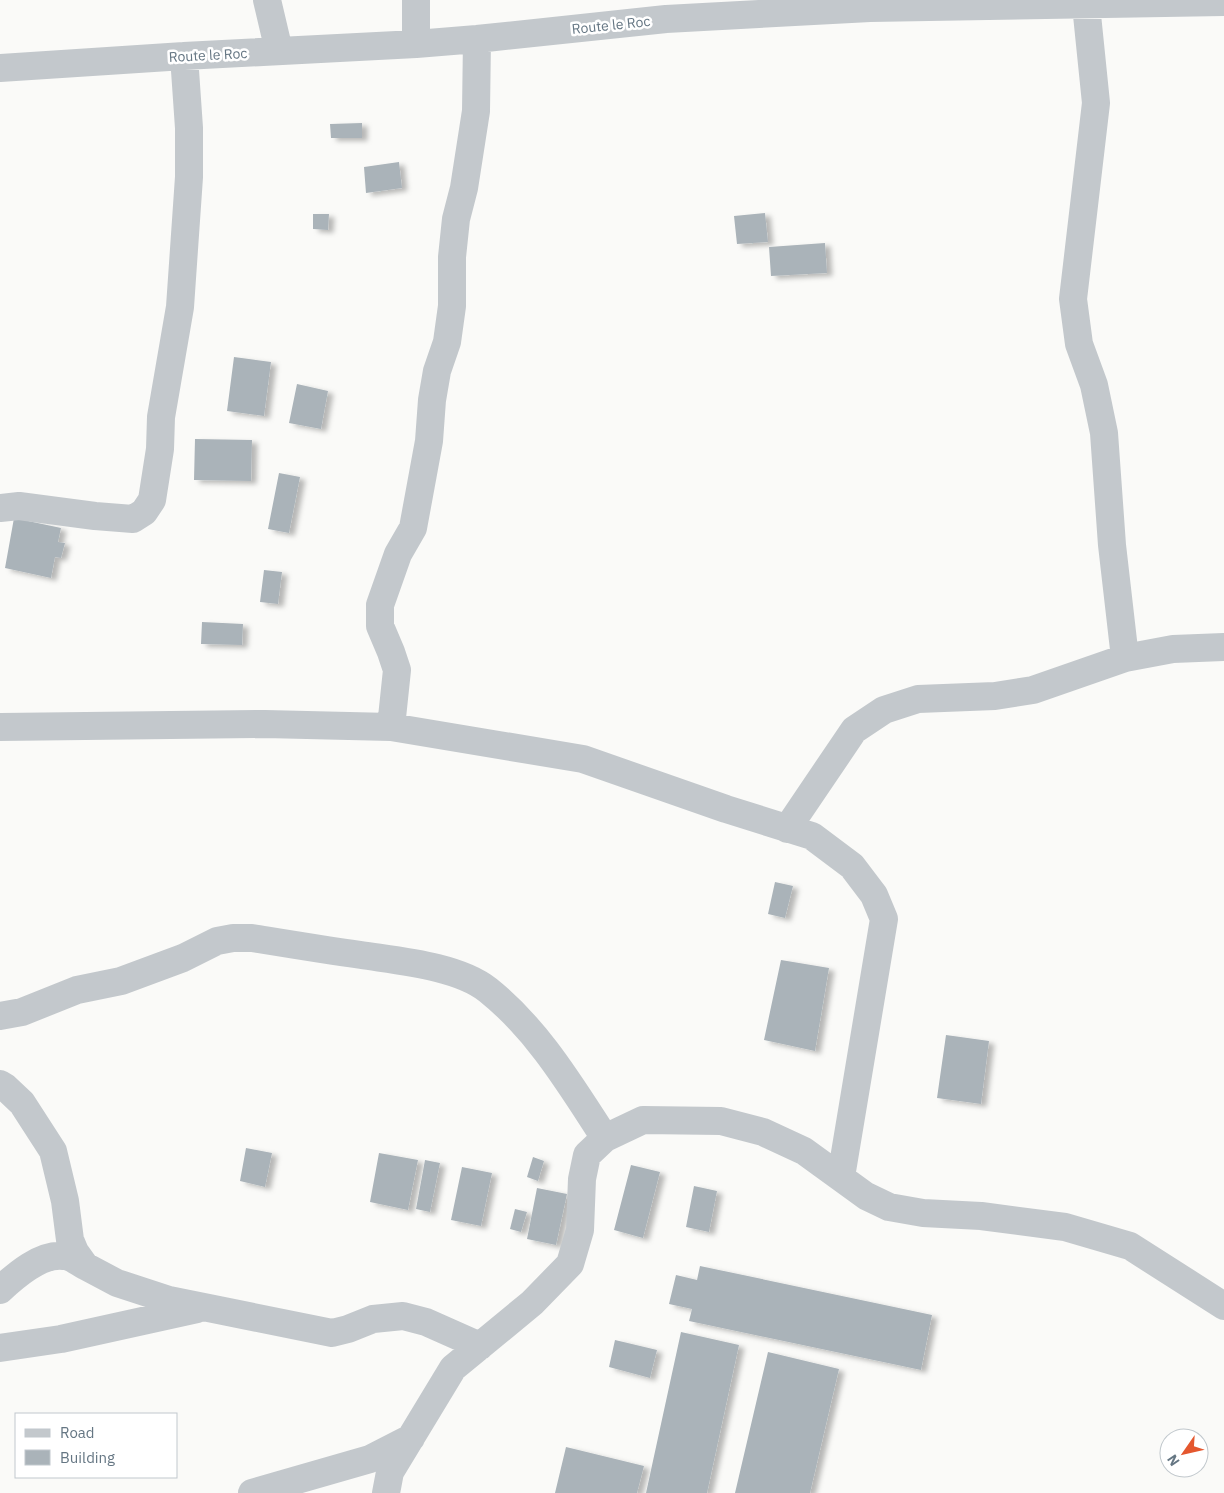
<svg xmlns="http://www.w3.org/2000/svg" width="1224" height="1493" font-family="'IBM Plex Sans',sans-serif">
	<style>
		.building { fill: #aab3b9; filter: url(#shadow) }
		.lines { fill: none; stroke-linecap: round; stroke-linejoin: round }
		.minor { stroke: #c3c8cc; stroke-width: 28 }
		.labels { text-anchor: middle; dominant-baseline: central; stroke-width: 5; stroke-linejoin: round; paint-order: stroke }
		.street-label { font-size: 14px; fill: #657683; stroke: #fff }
	</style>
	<defs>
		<filter id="shadow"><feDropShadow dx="5.5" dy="3" stdDeviation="2.5" flood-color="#0004"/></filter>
	</defs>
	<rect width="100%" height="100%" fill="#fafaf8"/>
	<path class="building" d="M362,123V138H331L330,124Z
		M399,162L402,188L366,193L364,167Z
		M765,213L768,242L737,244L734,216Z
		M313,214H329L328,230L313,229Z
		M825,243L827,273L771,276L769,247Z
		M234,357L271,362L264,416L227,411Z
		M297,384L328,391L321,429L289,423Z
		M195,439L252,440L251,481L194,480Z
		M279,473L300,477L289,533L268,529Z
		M14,518L61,528L58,542L65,543L61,558L55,557L51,578L5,568Z
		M264,570L282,572L278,604L260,602Z
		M202,622L243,624L242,645L201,644Z
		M775,882L793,886L785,918L768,914Z
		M781,960L829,968L815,1051L764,1040Z
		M946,1035L989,1041L981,1104L937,1098Z
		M246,1148L272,1153L265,1187L240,1181Z
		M379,1153L418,1160L408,1210L370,1202Z
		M533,1157L544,1161L538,1181L527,1177Z
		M425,1160L440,1163L430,1212L416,1209Z
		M631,1165L660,1172L643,1238L614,1230Z
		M462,1167L492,1173L481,1226L451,1220Z
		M694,1186L717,1191L709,1232L686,1227Z
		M537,1188L567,1194L556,1245L527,1239Z
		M515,1209L527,1212L521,1232L510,1229Z
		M700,1266L932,1315L921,1370L689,1321L692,1309L669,1304L676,1275L697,1280Z
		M681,1332L739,1345L707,1493H646Z
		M615,1340L657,1350L650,1378L609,1367Z
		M768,1352L839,1369L810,1493H735Z
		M566,1447L644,1466L637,1493H555Z"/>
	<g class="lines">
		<path class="minor" d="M267,0L279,51
			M416,0V44
			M1086,5L1096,103L1073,299L1079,344L1094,385L1104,433L1112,545L1125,658
			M0,68L184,56L416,44L477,39L666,19L870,8L1224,2
			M0,508L19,506L95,516L133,519L144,512L152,500L160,449L161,417L180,307L189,177V128L184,56
			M0,727L265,724L391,727L583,759L726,809L812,836L852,866L874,895L884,919L841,1177
			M391,727L397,670L391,652L380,626V605L398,554L413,528L429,441L432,400L437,371L447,342L452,306V257L456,219L464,188L476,111L477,39
			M787,829L854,730L884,710L918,699L995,696L1033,690L1125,658L1173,649L1224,647
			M0,1016L22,1012L77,990L121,981L183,958L217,941L233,938H252C289,944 325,950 361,955C399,961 458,966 488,990C538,1030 571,1086 605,1138
			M0,1084L5,1087L22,1103L53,1151L65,1201L70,1240L75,1252L85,1266L117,1283L169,1300L332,1333L348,1329L373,1319L403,1316L426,1322L480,1346
			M0,1290C16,1275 41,1253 64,1256C71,1256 79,1263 85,1266
			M0,1348L61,1339L197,1309
			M252,1493L370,1459L411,1438
			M386,1493L390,1472L453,1368L532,1303L570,1264L580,1230L582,1179L587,1155L605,1138L643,1120L721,1121L763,1132L804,1151L866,1196L889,1207L923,1213L981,1216L1065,1227L1130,1246L1224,1306"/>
	</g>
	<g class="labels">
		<g class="street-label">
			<text transform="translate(611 25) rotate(-6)">Route le Roc</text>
			<text transform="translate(208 55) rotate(-3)">Route le Roc</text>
		</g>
	</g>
	<rect x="15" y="1413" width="162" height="65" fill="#ffffff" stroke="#c1c8cd"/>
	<rect x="25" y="1429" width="25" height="8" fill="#c3c8cc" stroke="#c1c8cd"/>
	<text x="60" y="1438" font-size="15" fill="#657683">Road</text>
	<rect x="25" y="1450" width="25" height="15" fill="#aab3b9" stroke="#c1c8cd"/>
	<text x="60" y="1463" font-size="15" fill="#657683">Building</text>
	<g transform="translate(1184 1453) rotate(236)"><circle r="24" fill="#ffffff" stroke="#c1c8cd"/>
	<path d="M0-4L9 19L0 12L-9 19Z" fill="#e4572e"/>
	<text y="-8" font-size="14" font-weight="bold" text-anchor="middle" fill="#657683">N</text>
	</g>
</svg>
